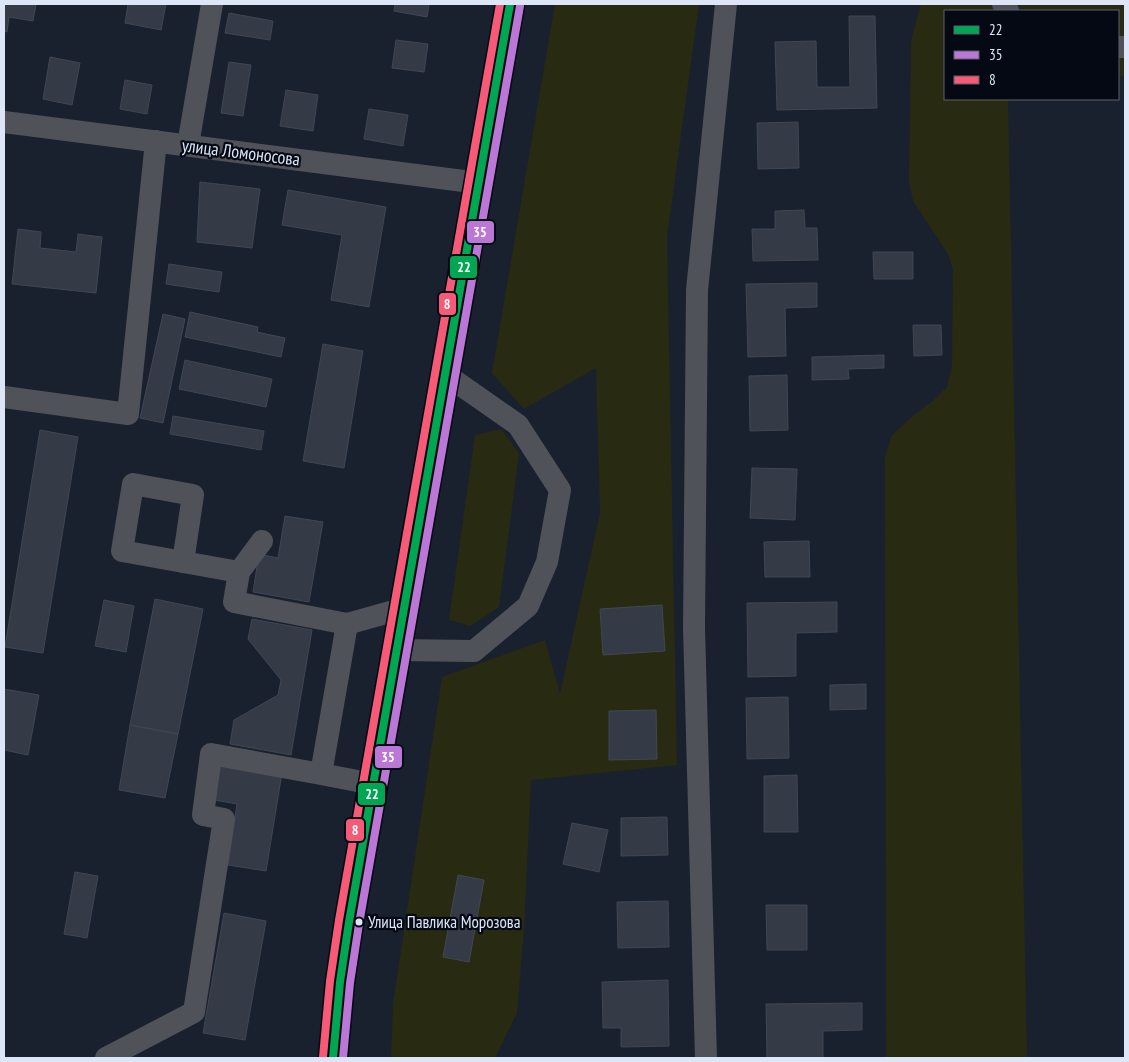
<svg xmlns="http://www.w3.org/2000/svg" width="1129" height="1062" font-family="'PT Sans Narrow',sans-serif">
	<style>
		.green { fill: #282b11 }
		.building { fill: #353b46; stroke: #404752 }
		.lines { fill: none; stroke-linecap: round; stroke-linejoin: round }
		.minor { stroke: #4f5258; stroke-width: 22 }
		.major { stroke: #565c65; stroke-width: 28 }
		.bus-1-casing { stroke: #040913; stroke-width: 11 }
		.bus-2-casing { stroke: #040913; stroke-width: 11 }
		.bus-3-casing { stroke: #040913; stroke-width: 11 }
		.bus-1 { stroke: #00a651; stroke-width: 8 }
		.bus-2 { stroke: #ba77d6; stroke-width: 8 }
		.bus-3 { stroke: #f75a77; stroke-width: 8 }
		.bus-dot { fill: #dce6f6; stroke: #040913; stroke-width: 2 }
		.labels { text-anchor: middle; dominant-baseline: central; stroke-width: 4.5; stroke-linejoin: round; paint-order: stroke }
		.bus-label { font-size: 17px; fill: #dce6f6; stroke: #040913; text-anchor: start }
		.street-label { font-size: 18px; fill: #dce6f6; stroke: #040913 }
		.line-badge { stroke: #040913; stroke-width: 2 }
		.badge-label { font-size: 14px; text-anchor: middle; font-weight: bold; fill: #fff }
	</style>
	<rect width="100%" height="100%" fill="#19212e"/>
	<path class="green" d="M555,4H699L667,237L677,765L531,780L524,929L517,1013L495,1058H391L393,1004L442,677L545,640L560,694L600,513L596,368L524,409L492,373Z
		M921,4H1006V11H945V99H1008L1027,1058H886L885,456L892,435L914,415L934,400L947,387L952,365L953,270L948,254L913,201L909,182L911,41Z
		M1016,4H1125V76H1118V11H1016Z
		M501,429L519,453L499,607L470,626L449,620L475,435Z"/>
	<path class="building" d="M4,4H36L33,21L9,17L7,32L4,31Z
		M128,4H166L161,30L125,23Z
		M395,4H429L427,17L394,11Z
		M229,13L273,21L270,40L225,33Z
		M849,16H875L877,108L777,110L775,42L816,41L817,87H850Z
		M396,40L428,44L424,72L392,68Z
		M50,57L80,63L72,105L43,99Z
		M229,62L251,65L243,116L221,113Z
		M125,80L152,85L147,114L120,109Z
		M286,90L318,95L313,131L280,126Z
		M369,109L408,115L403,146L364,139Z
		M798,122L799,168L758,169L757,123Z
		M200,182L260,189L252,248L197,242Z
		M288,190L386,207L369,307L331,300L342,235L282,225Z
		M804,210L805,228H817L818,260L753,261L752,229H775V211Z
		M18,229L41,232L40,248L76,252L78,234L102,237L96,293L12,284Z
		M873,252H913V279H874Z
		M169,264L222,272L219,292L166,284Z
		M817,283V307L785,308L786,356L748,357L746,284Z
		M190,312L258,327L257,332L285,338L281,357L185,337Z
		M163,314L185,319L163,423L140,418Z
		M913,325H941L942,355L914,356Z
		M323,344L363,351L344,468L303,461Z
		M884,355V368L848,369L849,379L812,380V357Z
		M185,360L272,379L266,407L179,389Z
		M787,375L788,430L750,431L749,376Z
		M173,416L264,431L261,450L170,434Z
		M40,430L78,437L43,653L5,647Z
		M752,468L797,469L795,520L750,518Z
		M285,516L323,522L309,602L253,592L259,554L278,558Z
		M809,541L810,577H765L764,542Z
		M155,599L203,609L178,734L130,725Z
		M104,600L134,606L126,652L95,646Z
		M837,602V632L796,633V676L748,677L747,603Z
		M662,605L665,651L603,655L600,609Z
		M252,619L312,630L291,755L230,744L234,720L278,695L281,680L248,639Z
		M866,684V709L830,710V685Z
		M4,689L39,695L28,755L4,750Z
		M788,697L789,758L747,759L746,698Z
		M656,710L657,759L609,760V711Z
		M130,725L178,734L165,798L119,790Z
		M221,763L282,773L266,871L228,865L237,804L215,800Z
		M797,775L798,832H764V776Z
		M667,817L668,855L621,856V818Z
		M572,823L608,830L599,872L563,864Z
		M75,872L98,876L87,938L64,934Z
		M458,875L484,880L469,962L443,957Z
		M668,901L669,947L618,948L617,902Z
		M766,905H807V950H767Z
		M224,913L266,921L245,1040L203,1033Z
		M668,980L669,1046L621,1047V1028H603L602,982Z
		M862,1003V1030L823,1031V1058H767L766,1004Z"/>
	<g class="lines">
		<path class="minor" d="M1003,4L1008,11
			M1118,47H1125
			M4,122L479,183
			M188,145L212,4
			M4,397L128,414L156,141
			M262,541L239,572L234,602L347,624
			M183,562L193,495L133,484L122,551L239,572
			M397,650L474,651L528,606L547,562L560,490L518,425L445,374
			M373,784L321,774L347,624L404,608
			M106,1058L194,1012L224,819L203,815L211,754L321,774
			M706,1058L694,628L697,290L726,4"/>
		<path class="major" d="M333,1058L340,982L349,922L510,4"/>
		<g class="bus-1-casing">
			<path id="bus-1" d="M333,1058L340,982L349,922L510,4"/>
		</g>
		<g class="bus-2-casing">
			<path id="bus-2" d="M343,1058L350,983L359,924L520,6"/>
		</g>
		<g class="bus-3-casing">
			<path id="bus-3" d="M323,1057L330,981L339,920L500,4"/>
		</g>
		<use href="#bus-1" class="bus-1"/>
		<use href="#bus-2" class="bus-2"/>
		<use href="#bus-3" class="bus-3"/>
	</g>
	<circle class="bus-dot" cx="359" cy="922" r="4.5"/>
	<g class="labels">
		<g class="bus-label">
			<text x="368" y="922">Улица Павлика Морозова</text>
		</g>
		<g class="street-label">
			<text transform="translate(241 152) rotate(7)">улица Ломоносова</text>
		</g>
	</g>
	<g class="line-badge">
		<rect x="466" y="220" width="29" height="24" rx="5" fill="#ba77d6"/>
		<rect x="449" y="255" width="29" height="24" rx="5" fill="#00a651"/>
		<rect x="438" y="292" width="19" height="24" rx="5" fill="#f75a77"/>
		<rect x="374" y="745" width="29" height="24" rx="5" fill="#ba77d6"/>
		<rect x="357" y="782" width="29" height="24" rx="5" fill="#00a651"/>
		<rect x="345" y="818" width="20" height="24" rx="5" fill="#f75a77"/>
	</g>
	<g class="badge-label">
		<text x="480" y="237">35</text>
		<text x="464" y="272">22</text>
		<text x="447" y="309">8</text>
		<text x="388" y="762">35</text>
		<text x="372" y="799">22</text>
		<text x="355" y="835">8</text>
	</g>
	<rect width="1129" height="1062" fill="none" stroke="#dce6f6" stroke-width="10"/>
	<rect x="944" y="10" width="175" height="90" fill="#040913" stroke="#5a616e"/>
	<rect x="954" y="26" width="25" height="8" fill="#00a651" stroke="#5a616e"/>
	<text x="989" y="35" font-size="15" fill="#dce6f6">22</text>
	<rect x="954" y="51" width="25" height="8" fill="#ba77d6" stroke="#5a616e"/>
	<text x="989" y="60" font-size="15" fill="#dce6f6">35</text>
	<rect x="954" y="76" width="25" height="8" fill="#f75a77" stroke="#5a616e"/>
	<text x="989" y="85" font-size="15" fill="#dce6f6">8</text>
</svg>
